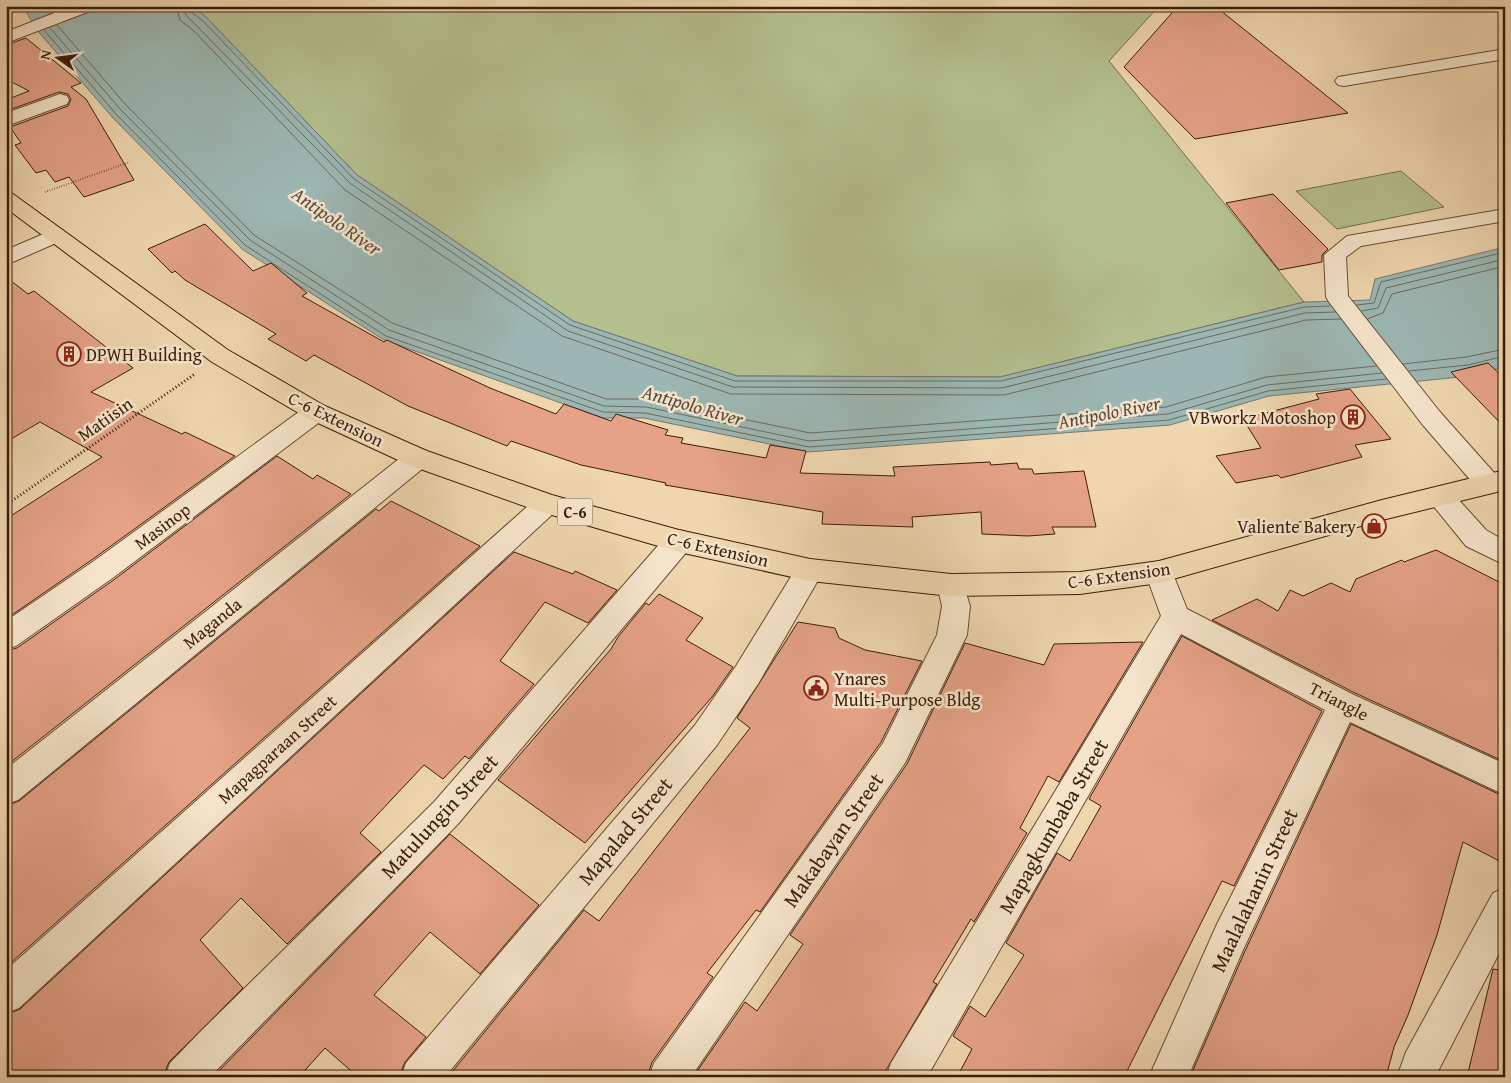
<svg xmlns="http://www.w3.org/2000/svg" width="1511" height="1083" font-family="'Gentium Book Plus',serif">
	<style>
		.green { fill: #b4bf8e; stroke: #786e4c }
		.water { fill: #9cb7b3; stroke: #75796f }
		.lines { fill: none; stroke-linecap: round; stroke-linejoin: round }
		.shore { stroke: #6c6a5e; stroke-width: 1 }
		.building { fill: #e5a287; stroke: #3b1d0a }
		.minor-casing { stroke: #684b33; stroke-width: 2 }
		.major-casing { stroke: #3b1d0a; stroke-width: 2 }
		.path-far1 { stroke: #3b1d0a; stroke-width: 2; stroke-dasharray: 0.5 2; stroke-linecap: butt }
		.path { stroke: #3b1d0a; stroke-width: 3; stroke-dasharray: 1 2.5; stroke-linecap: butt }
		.minor { fill: #f5e4ca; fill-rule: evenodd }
		.major { fill: #efd6ae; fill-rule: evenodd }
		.labels { text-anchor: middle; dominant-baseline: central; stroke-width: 5; stroke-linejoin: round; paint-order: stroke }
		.shield { fill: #f5e4ca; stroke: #735944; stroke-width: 1 }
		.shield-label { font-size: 16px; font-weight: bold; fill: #3b1d0a }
		.poi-label { font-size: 18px; fill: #3b1d0a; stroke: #f5e4ca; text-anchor: start }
		.street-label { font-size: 18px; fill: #3b1d0a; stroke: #f5e4ca }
		.water-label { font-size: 19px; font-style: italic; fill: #584b3d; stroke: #f5e4ca }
		.near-street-label { font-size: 21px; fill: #3b1d0a; stroke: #f5e4ca }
	</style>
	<rect width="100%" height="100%" fill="#efd6ae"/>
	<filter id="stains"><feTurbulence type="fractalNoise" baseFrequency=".004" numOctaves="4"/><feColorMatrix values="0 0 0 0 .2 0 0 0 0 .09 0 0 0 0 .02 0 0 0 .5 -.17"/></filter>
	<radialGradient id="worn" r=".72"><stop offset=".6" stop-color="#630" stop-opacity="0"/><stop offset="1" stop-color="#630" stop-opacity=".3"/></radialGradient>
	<path class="green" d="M192,6H1159L1109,61L1304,302L1000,377L737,376L573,321L357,175L206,17Z
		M1401,171L1444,207L1337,229L1296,191Z"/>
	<path class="water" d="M23,6H192L206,17L357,175L573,321L737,376L1000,377L1304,302L1370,300L1375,279L1505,247V367L1470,376L1269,396L1170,425L808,452L644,418H603L384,340L242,249L113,118L36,29Z"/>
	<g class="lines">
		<path class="shore" d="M176,6L180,20L194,31L345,190L562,336L731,394L1004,395L1306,320L1341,319
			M183,6L186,15L351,184L568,331L733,387L1002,388L1305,313L1335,312
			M190,6L191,12L203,21L354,179L570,325L735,381H1001L1304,307L1330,306
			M57,25L126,105L254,235L392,323L606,399H647L810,433L1166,407L1266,377L1376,366
			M50,28L121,110L250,240L389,330L604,406L646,407L809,441L1168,414L1267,385L1382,373
			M44,30L116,114L245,245L271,262
			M272,263L386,336L603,412L645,413L809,447L1169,420L1268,391L1386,379
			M1357,305L1374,303L1381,282L1505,252
			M1362,311L1378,308L1386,288L1505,259
			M1367,319L1383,313L1392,294L1505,266
			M1403,364L1466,357L1505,349
			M1409,371L1468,365L1505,356"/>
	</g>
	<path class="building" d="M1178,6H1215L1348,113L1195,139L1124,67Z
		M26,38L81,83L71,87L86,99L134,180L84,197L69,177L55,182L46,170L36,173L15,145L21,143L10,127L68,106L71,99L68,94L59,92L6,111V100L29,91L6,79V45Z
		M1273,194L1328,249L1322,255V262L1279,270L1226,203Z
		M205,224L253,271L271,263L307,293L302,296L384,342L387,340L490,388L556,414L564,404L611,421L616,414L668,430L665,435L683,438L681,443L766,458L770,445L806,451L800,473L895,476L893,467L990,462L991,465L1017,463L1019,469H1032L1034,474L1084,471L1096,527H1052L1055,534L1028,536L982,534L981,512L912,517L913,527L822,524L823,512L665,485L666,483L581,465L511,441L507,446L408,406L314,355L306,361L268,339L276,334L185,280L175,271L172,273L148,249Z
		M6,277L28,294L34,291L133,368L91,392L182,434L185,432L235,456L93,559L6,619V519L102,457L40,422L6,442Z
		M1488,363L1505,379V428L1451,372Z
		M1350,389L1391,439L1355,445L1362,457L1281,478L1278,475L1236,483L1216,456L1261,448L1243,419L1319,399L1316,394Z
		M277,456L313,479L317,475L351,494L6,766V651L17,648L115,579Z
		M391,501L480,546L6,967V806L19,801L376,509L379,511Z
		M1436,550L1505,585V762L1355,693L1212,620L1257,599L1278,611L1290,590L1303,596L1331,583L1350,592L1356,579L1402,560L1404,562Z
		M514,552L573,574L575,571L617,590L588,623L545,602L500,661L534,684L469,759L465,756L443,779L424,765L360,833L381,852L287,944L241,898L200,940L243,988L169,1062L163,1077H6V1015L20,1009Z
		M659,594L703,618L686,640L733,667L712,697L585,843L498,780L611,649L618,637L646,603L649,605Z
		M798,622L835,628L839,638L865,650L922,661L881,742L760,912L756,910L707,973L713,977L652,1062L647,1077H448L584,910L599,921L750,728L737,718Z
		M1182,636L1322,711L1234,886L1222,881L1124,1077H957L972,1049L953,1036L970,1006L985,1017L1024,955L1006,943L1057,853L1070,861L1101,806L1089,799Z
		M1143,642L1059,782L1048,776L1020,828L1027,833L974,922L971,919L933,982L937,984L882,1077H693L745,1002L757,1011L803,944L790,935L907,764L965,643L1044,665L1054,644Z
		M1351,724L1505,797V864L1463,842L1437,935L1408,1015L1394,1047L1386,1077H1190L1245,951Z
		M450,834L539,905L480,974L430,932L374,995L426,1037L405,1062L399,1077H358L325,1048L299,1077H213Z
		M1493,969L1505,971V1077H1467Z"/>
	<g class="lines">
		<g class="minor-casing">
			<path id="minor" d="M72,6H95L93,10L6,43V32Z
				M1505,49V59L1344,86L1338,85L1335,81L1338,77L1344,76Z
				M60,94L67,96L69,100L67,104L6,126V113Z
				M1505,209V221L1361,246L1346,257L1348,296L1440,412L1497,476L1501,483L1497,490L1488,493L1479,490L1422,424L1329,302L1326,297L1324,255L1347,236Z
				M55,229L63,230L66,235L63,240L6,265V250Z
				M316,403L325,406L328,412L325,418L114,577L16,646L6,649V621L94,561L307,406Z
				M418,449L427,451L431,458L427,465L18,800L6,804V769L409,451Z
				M1440,486L1449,489L1486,530L1505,541V565L1466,546L1431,503L1427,496L1431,489Z
				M547,494L556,497L560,504L556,511L19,1008L6,1013V970L538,497Z
				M679,530L689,533L693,541L689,549L458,824L210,1077H165L170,1063L201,1031L434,802L669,533Z
				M810,559L820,562L824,570L758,684L717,745L445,1077H401L406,1063L695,725L736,666L800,562Z
				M1159,561L1169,564L1187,609L1354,695L1505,764V795L1350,722L1243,950L1188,1077H1149L1217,924L1325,710L1181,634L927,1077H886L891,1063L1161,616L1145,572L1149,564Z
				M951,574L961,577L970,606L967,635L905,763L691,1077H649L654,1063L883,743L937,635L942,606L937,585L941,577Z
				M1505,888V942L1435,1077H1397L1406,1052L1493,893Z"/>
		</g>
		<g class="major-casing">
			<path id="major" d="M6,192L13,194L228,350L325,406L427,451L552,495L679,530L810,559L951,574L1080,572L1159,561L1382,500L1505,470V490L1382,520L1159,583L1080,594L951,596L810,581L679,552L538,511L409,465L307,418L212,362L6,208Z"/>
		</g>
		<path class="path-far1" d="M45,192L130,162"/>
		<path class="path" d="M6,505L195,374"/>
		<use href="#minor" class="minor"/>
		<use href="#major" class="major"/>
	</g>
	<defs>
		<g id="building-ring" transform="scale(1.25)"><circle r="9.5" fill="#f5e4ca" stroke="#8f2418" stroke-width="1.5"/><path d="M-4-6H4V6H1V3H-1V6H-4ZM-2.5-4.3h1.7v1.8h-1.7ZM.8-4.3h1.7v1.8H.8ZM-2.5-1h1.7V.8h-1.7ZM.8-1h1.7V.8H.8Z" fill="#8f2418"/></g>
		<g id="shop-ring" transform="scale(1.25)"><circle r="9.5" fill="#f5e4ca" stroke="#8f2418" stroke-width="1.5"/><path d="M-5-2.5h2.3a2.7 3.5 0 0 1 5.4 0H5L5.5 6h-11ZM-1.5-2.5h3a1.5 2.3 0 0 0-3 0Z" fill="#8f2418"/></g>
		<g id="civic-ring" transform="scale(1.25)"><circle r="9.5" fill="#f5e4ca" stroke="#8f2418" stroke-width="1.5"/><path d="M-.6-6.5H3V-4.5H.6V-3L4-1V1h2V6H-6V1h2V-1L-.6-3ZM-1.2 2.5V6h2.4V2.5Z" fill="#8f2418"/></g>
	</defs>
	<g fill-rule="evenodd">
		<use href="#building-ring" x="69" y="354"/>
		<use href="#building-ring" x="1353" y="417"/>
		<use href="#shop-ring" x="1374" y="526"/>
		<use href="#civic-ring" x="816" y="688"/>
	</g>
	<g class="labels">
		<rect class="shield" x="557.5" y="498.5" width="35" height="27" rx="4"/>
		<g class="shield-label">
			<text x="575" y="512">C-6</text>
		</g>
		<g class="poi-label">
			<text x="86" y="354">DPWH Building</text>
			<text x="1336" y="417" text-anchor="end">VBworkz Motoshop</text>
			<text x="1356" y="526" text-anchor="end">Valiente Bakery</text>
			<text x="834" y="678">Ynares<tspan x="834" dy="21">Multi-Purpose Bldg</tspan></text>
		</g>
		<g class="street-label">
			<text transform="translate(105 419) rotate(-35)">Matiisin</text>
			<text transform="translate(336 419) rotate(26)">C-6 Extension</text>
			<text transform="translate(162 526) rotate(-37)">Masinop</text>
			<text transform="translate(718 549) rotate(13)">C-6 Extension</text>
			<text transform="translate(1119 575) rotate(-8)">C-6 Extension</text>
			<text transform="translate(212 623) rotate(-39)">Maganda</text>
			<text transform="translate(1339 701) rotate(27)">Triangle</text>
			<text transform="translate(277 749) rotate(-42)">Mapagparaan Street</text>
		</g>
		<g class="water-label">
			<text transform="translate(337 221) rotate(35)">Antipolo River</text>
			<text transform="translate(693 405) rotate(16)">Antipolo River</text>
			<text transform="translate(1109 412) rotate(-11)">Antipolo River</text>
		</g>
		<g class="near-street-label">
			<text transform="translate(439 816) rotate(-47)">Matulungin Street</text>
			<text transform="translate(1053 826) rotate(-60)">Mapagkumbaba Street</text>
			<text transform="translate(625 831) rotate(-50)">Mapalad Street</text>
			<text transform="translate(833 840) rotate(-55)">Makabayan Street</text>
			<text transform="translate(1254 890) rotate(-65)">Maalalahanin Street</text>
		</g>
	</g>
	<rect width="1511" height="1083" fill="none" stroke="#efd6ae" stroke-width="25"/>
	<rect x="8" y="8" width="1496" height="1068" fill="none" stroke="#3b1d0a" stroke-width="2.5"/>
	<rect x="12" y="12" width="1486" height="1058" fill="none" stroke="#3b1d0a"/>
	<g transform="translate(58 58) rotate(284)" stroke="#f5e4ca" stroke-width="4" paint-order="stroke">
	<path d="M0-4L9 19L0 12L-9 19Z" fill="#3b1d0a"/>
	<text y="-8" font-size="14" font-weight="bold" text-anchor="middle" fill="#3b1d0a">N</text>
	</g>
	<rect width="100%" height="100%" filter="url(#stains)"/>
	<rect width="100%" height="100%" fill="url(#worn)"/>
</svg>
